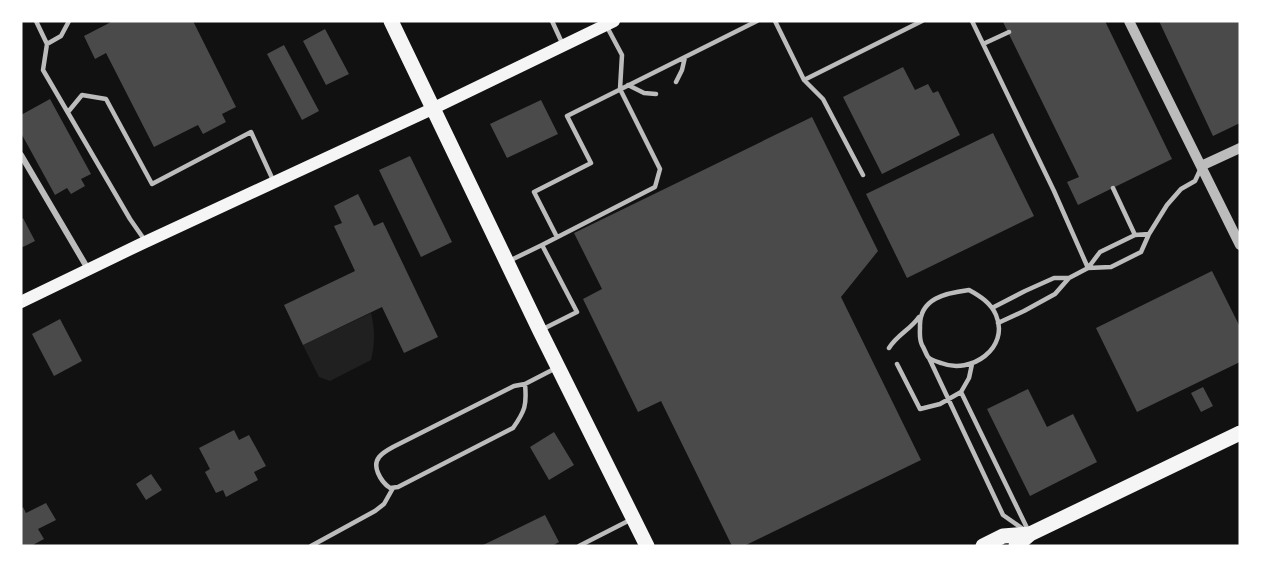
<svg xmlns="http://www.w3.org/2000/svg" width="1261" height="567" font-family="'Space Grotesk',sans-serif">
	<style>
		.green { fill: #202020 }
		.building { fill: #4a4a4a }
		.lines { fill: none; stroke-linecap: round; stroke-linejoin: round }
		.service { stroke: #bcbcbc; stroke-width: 4.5 }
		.minor { stroke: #bcbcbc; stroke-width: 6 }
		.tertiary { stroke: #bcbcbc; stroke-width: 10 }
		.secondary { stroke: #f5f5f5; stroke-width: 12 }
		.primary { stroke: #f5f5f5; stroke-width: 15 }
	</style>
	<rect width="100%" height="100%" fill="#111"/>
	<path class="green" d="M371,313C375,330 375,343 371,360L330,381L319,377L303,345Z"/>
	<path class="building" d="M113,21H193L236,107L222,114L226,122L203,134L198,125L154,147L106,53L95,59L84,36Z
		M1006,21H1105L1172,159L1078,205L1067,182L1079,177L1003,22Z
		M1159,21H1240V123L1213,136Z
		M325,29L349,74L326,85L303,41Z
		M284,45L319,111L302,120L267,54Z
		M903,67L915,90L928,84L933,93L938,91L960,135L882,174L843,97Z
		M50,99L91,174L81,179L85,186L71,194L67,188L55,195L21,133V115Z
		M541,100L558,134L507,158L490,124Z
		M812,117L878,251L841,297L921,460L744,546H732L661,401L638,412L583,299L602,289L574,233Z
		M993,133L1034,216L907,278L866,194Z
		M410,156L452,242L421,257L379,170Z
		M358,194L374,226L383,222L438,337L404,353L382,307L303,345L284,305L355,271L334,226L342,223L334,206Z
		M23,218L35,241L23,247L21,244V219Z
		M1212,271L1240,327V362L1137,412L1096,328Z
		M60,319L82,361L54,376L32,334Z
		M1203,387L1213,406L1201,412L1191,393Z
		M1028,389L1047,427L1073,414L1097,462L1030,496L987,409Z
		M234,430L239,440L249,435L266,466L254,472L258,480L226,497L223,490L216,493L205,472L210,469L199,448Z
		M554,432L574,465L549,480L530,447Z
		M151,474L162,490L146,500L136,484Z
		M46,503L56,520L38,529L44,539L31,546H21V509L23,507L26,513Z
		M545,515L559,542L552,546H481Z"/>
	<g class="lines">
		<path class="service" d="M36,21L47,44L43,70L130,219L146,242
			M552,21L563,45
			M775,21L804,80L823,99L863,175
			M972,21L1054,191L1088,268
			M47,44L61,36L69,21
			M983,44L1009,32
			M804,80L922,21
			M676,82L682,70L685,57
			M628,85L644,93L656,94
			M68,112L82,95L106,99L152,184L251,132L273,180
			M1113,188L1135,235
			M557,237L534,192L591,163L567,116L757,21
			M509,261L542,245
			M1088,268L1111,267L1141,252L1149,234L1167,205L1181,189L1195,181L1201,168
			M969,290C980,296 991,303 996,315C1010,348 971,375 941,363C938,362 931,360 928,357C926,354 924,348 922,345C919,339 920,333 920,327C919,298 946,293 969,290Z
			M992,308L1025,291L1054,278H1069
			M998,323L1024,311L1055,294L1069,278L1088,268L1100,252L1135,235L1149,234
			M543,329L577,312L542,245L655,187L660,169L620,89L622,55L606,25
			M889,348C898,334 910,330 919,317
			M929,358L1003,515L1023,529
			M897,364L920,409L940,404L961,392
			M972,364L969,378L961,392L1029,532
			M525,384C527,405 525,411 513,428L398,487L390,488C384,484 381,480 378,473C372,459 382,453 393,447L514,386L525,384L556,368
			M311,546L375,511L384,504L393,488
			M579,546L630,520"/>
		<path class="minor" d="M21,155L88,269"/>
		<path class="tertiary" d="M1129,21L1240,245
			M1201,166L1240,148"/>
		<path class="secondary" d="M21,302L141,244L432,109L614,21"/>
		<path class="primary" d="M391,21L540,331L647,546
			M983,546L1003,536L1030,534
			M1016,546L1030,534L1240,433"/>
	</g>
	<rect width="1261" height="567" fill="none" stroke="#ffffff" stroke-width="45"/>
</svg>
